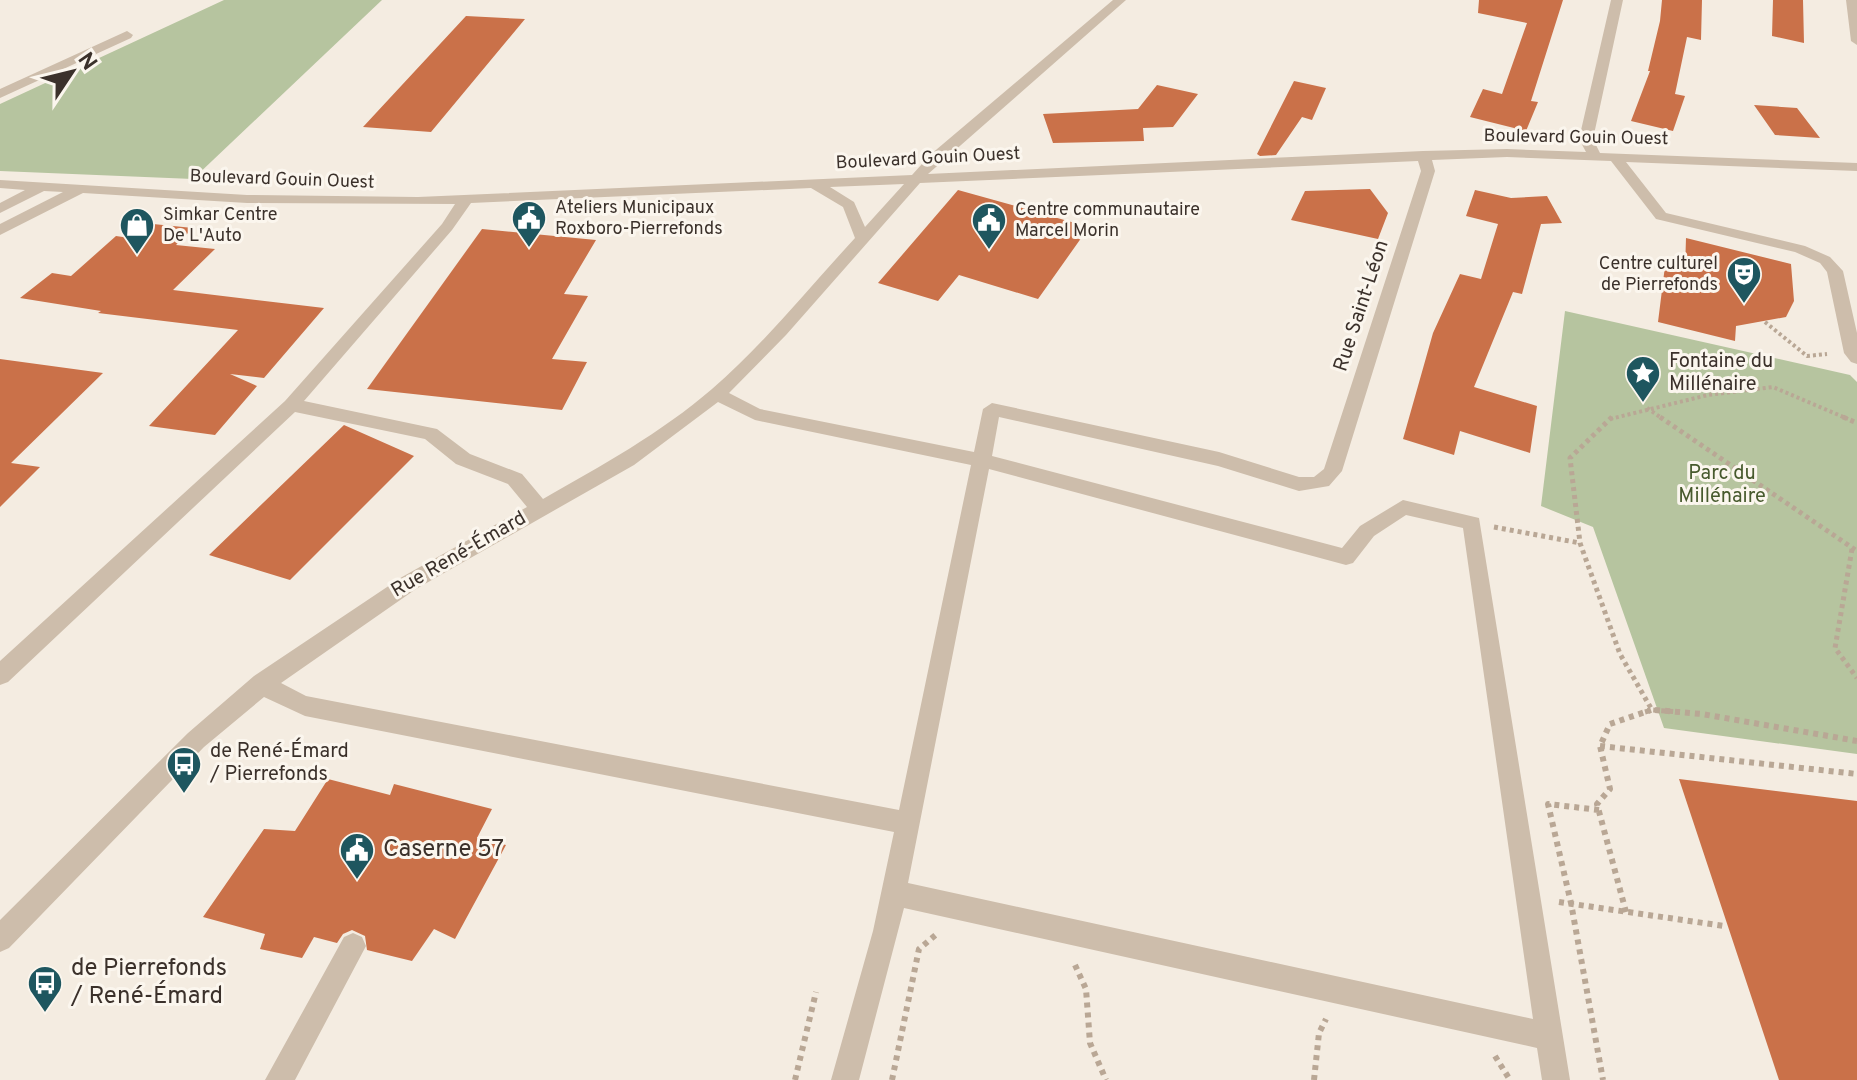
<svg xmlns="http://www.w3.org/2000/svg" width="1857" height="1080" font-family="Overpass,sans-serif">
	<style>
		.green { fill: #b6c49f }
		.building { fill: #ca7149 }
		.lines { fill: none; stroke-linecap: round; stroke-linejoin: round }
		.path-far2 { stroke: #b9a795; stroke-width: 4; stroke-dasharray: 3 3; stroke-linecap: butt }
		.path-far1 { stroke: #b9a795; stroke-width: 5; stroke-dasharray: 4 4; stroke-linecap: butt }
		.path { stroke: #b9a795; stroke-width: 6; stroke-dasharray: 5 5; stroke-linecap: butt }
		.minor { fill: #cdbdab; fill-rule: evenodd }
		.labels { text-anchor: middle; dominant-baseline: central; stroke-width: 6; stroke-linejoin: round; paint-order: stroke }
		.far-street-label { font-size: 18px; fill: #3b312b; stroke: #fbf6ee }
		.far-poi-label { font-size: 18px; fill: #3b312b; stroke: #fbf6ee; text-anchor: start }
		.street-label { font-size: 20px; fill: #3b312b; stroke: #fbf6ee }
		.poi-label { font-size: 20px; fill: #3b312b; stroke: #fbf6ee; text-anchor: start }
		.park-label { font-size: 20px; fill: #475a2d; stroke: #fbf6ee }
		.near-poi-label { font-size: 24px; fill: #3b312b; stroke: #fbf6ee; text-anchor: start }
	</style>
	<rect width="100%" height="100%" fill="#f4ece1"/>
	<path class="green" d="M224,0H382L193,179L0,171V104Z
		M1565,311L1850,375L1857,382V754L1664,728L1593,527L1541,506Z"/>
	<path class="building" d="M1479,0H1563L1531,101L1538,102L1526,131L1470,117L1483,89L1502,94L1527,23L1478,13Z
		M1662,0H1702L1701,40L1687,37L1675,94L1685,96L1673,131L1631,121L1650,71H1648L1660,21Z
		M1773,0H1803L1804,43L1772,36Z
		M466,16L525,19L431,132L363,127Z
		M1294,81L1326,88L1312,120L1302,117L1276,155L1260,156L1257,154Z
		M1157,85L1198,94L1173,127L1143,128L1144,141L1053,143L1043,114L1138,109Z
		M1754,105L1797,108L1820,138L1775,135Z
		M1370,189L1388,213L1378,239L1291,220L1305,191Z
		M958,190L1012,205L1089,227L1038,299L959,275L938,301L878,283Z
		M1475,190L1511,198L1547,196L1562,223L1541,224L1522,294L1513,292L1474,387L1537,406L1530,453L1460,431L1454,455L1403,439L1433,333L1460,274L1481,279L1498,224L1466,216Z
		M153,224L193,228L176,245L215,249L173,290L324,308L264,378L230,374L257,386L215,435L149,426L238,330L98,313L101,311L20,298L52,273L71,276L116,236L136,239Z
		M482,229L596,240L564,294L588,296L552,359L587,362L562,410L367,389Z
		M1686,238L1791,264L1794,301L1786,317L1736,326L1735,341L1658,322L1665,266L1685,270Z
		M0,359L103,373L11,463L40,467L0,507Z
		M344,425L414,456L290,580L209,555Z
		M328,779L390,795L394,784L492,809L477,838L506,845L455,939L434,929L412,961L367,950L365,936L352,930L343,934L337,943L314,937L302,958L260,949L265,934L203,917L264,829L295,831Z
		M1679,779L1857,801V1080H1779Z"/>
	<g class="lines">
		<path class="path-far2" d="M1765,322L1807,356L1827,354
			M1647,408L1663,419
			M1610,419L1708,395L1773,387L1848,419"/>
		<path class="path-far1" d="M1612,417L1570,458L1580,543L1620,654L1652,710L1680,712
			M1660,417L1857,551
			M1843,417L1857,423
			M1494,527L1580,543
			M1852,549L1835,648L1857,678
			M1645,712L1652,710"/>
		<path class="path" d="M1655,710L1702,714L1857,741
			M1600,746L1857,774
			M1599,810L1548,804L1571,903L1603,1080
			M1559,902L1724,926
			M1626,912L1597,804L1610,789L1600,746L1610,724L1651,710
			M1075,965L1086,989L1090,1043L1106,1080
			M1495,1056L1510,1080
			M795,1080L816,992
			M892,1080L919,949L938,933
			M1314,1080L1319,1033L1326,1019"/>
		<path class="minor" d="M1113,0H1126L928,174L1423,151L1507,149L1586,152L1579,139L1611,0H1623L1593,139L1600,153L1857,163V171L1626,162L1666,213L1805,246L1830,257L1843,271L1857,333V364L1851,362L1844,353L1827,272L1820,263L1795,252L1656,219L1611,161L1507,157L1432,160L1435,171L1342,471L1329,486L1299,491L1218,466L999,417L992,456L1342,548L1360,526L1403,500L1479,518L1570,1080H1542L1537,1048L904,908L859,1080H831L873,931L894,832L305,716L264,697L204,747L9,948L0,952V920L188,733L254,676L402,577L527,507L508,484L456,464L425,439L295,412L8,682L0,685V661L285,401L442,224L455,204L247,203L83,193L0,235V224L63,192L44,191L0,213V203L25,190L0,188V180L247,195L418,197L912,175L930,155ZM1418,161L1421,171L1324,469L1314,477H1299L1219,452L992,403L983,409L974,452L760,409L729,393L786,335L920,183ZM904,184L865,227L854,202L830,187ZM811,188L843,207L855,238C808,289 764,344 712,389C661,433 601,466 543,499L522,474L470,454L437,429L304,401L452,230L471,203ZM718,402L755,420L971,465L899,810L306,696L281,683L416,589L634,465ZM989,469L1346,565L1353,563L1374,536L1406,515L1463,528L1533,1019L908,883Z
			M1846,0H1857V45L1851,41Z
			M127,31L133,35L131,38L0,98V89Z
			M353,933L362,937L366,946L295,1080H265L344,937Z"/>
	</g>
	<defs>
		<g id="civic-pin" transform="scale(1.8)"><path d="M0 17L-7.5 6A9.5 9.5 0 1 1 7.5 6Z" fill="#1e565f" stroke="#fbf6ee"/><path d="M-.6-6.5H3V-4.5H.6V-3L4-1V1h2V6H-6V1h2V-1L-.6-3ZM-1.2 2.5V6h2.4V2.5Z" fill="#fff"/></g>
		<g id="shop-pin" transform="scale(1.8)"><path d="M0 17L-7.5 6A9.5 9.5 0 1 1 7.5 6Z" fill="#1e565f" stroke="#fbf6ee"/><path d="M-5-2.5h2.3a2.7 3.5 0 0 1 5.4 0H5L5.5 6h-11ZM-1.5-2.5h3a1.5 2.3 0 0 0-3 0Z" fill="#fff"/></g>
		<g id="theatre-pin" transform="scale(1.8)"><path d="M0 17L-7.5 6A9.5 9.5 0 1 1 7.5 6Z" fill="#1e565f" stroke="#fbf6ee"/><path d="M-5-5.5Q0-4 5-5.5V0Q5 5 0 6Q-5 5-5 0ZM-3.3-2.5H-1v1.5H-3.3ZM1-2.5H3.3v1.5H1ZM-2.8 1Q0 5.5 2.8 1Z" fill="#fff"/></g>
		<g id="sight-pin" transform="scale(1.8)"><path d="M0 17L-7.5 6A9.5 9.5 0 1 1 7.5 6Z" fill="#1e565f" stroke="#fbf6ee"/><path d="M0-6L1.8-2.2L6-1.7L2.9 1.2L3.7 5.4L0 3.3L-3.7 5.4L-2.9 1.2L-6-1.7L-1.8-2.2Z" fill="#fff"/></g>
		<g id="bus-pin" transform="scale(1.8)"><path d="M0 17L-7.5 6A9.5 9.5 0 1 1 7.5 6Z" fill="#1e565f" stroke="#fbf6ee"/><path d="M-5-6H5V4H4V6H2V4H-2V6H-4V4H-5ZM-3.5-4V0h7V-4ZM-3.5 1.2v1.5H-2V1.2ZM2 1.2v1.5H3.5V1.2Z" fill="#fff"/></g>
	</defs>
	<g fill-rule="evenodd">
		<use href="#civic-pin" x="529" y="218"/>
		<use href="#civic-pin" x="989" y="220"/>
		<use href="#shop-pin" x="137" y="225"/>
		<use href="#theatre-pin" x="1744" y="274"/>
		<use href="#sight-pin" x="1643" y="373"/>
		<use href="#bus-pin" x="184" y="764"/>
		<use href="#civic-pin" x="357" y="850"/>
		<use href="#bus-pin" x="45" y="983"/>
	</g>
	<g class="labels">
		<g class="far-street-label">
			<text transform="translate(1576 138) rotate(1)">Boulevard Gouin Ouest</text>
			<text transform="translate(928 159) rotate(-3)">Boulevard Gouin Ouest</text>
			<text transform="translate(282 180) rotate(2)">Boulevard Gouin Ouest</text>
		</g>
		<g class="far-poi-label">
			<text x="555" y="208">Ateliers Municipaux<tspan x="555" dy="21">Roxboro-Pierrefonds</tspan></text>
			<text x="1015" y="210">Centre communautaire<tspan x="1015" dy="21">Marcel Morin</tspan></text>
			<text x="163" y="215">Simkar Centre<tspan x="163" dy="21">De L'Auto</tspan></text>
			<text x="1718" y="264" text-anchor="end">Centre culturel<tspan x="1718" dy="21">de Pierrefonds</tspan></text>
		</g>
		<g class="street-label">
			<text transform="translate(1362 306) rotate(-72)">Rue Saint-Léon</text>
			<text transform="translate(459 555) rotate(-30)">Rue René-Émard</text>
		</g>
		<g class="poi-label">
			<text x="1669" y="362">Fontaine du<tspan x="1669" dy="23">Millénaire</tspan></text>
			<text x="210" y="752">de René-Émard<tspan x="210" dy="23">/ Pierrefonds</tspan></text>
		</g>
		<g class="park-label">
			<text x="1722" y="474">Parc du<tspan x="1722" dy="23">Millénaire</tspan></text>
		</g>
		<g class="near-poi-label">
			<text x="383" y="850">Caserne 57</text>
			<text x="71" y="969">de Pierrefonds<tspan x="71" dy="28">/ René-Émard</tspan></text>
		</g>
	</g>
	<g transform="translate(72 72) rotate(55)" stroke="#fbf6ee" stroke-width="6" paint-order="stroke">
	<path d="M0-6L14 30L0 20L-14 30Z" fill="#3b312b"/>
	<text y="-12" font-size="22" font-weight="bold" text-anchor="middle" fill="#3b312b">N</text>
	</g>
</svg>
